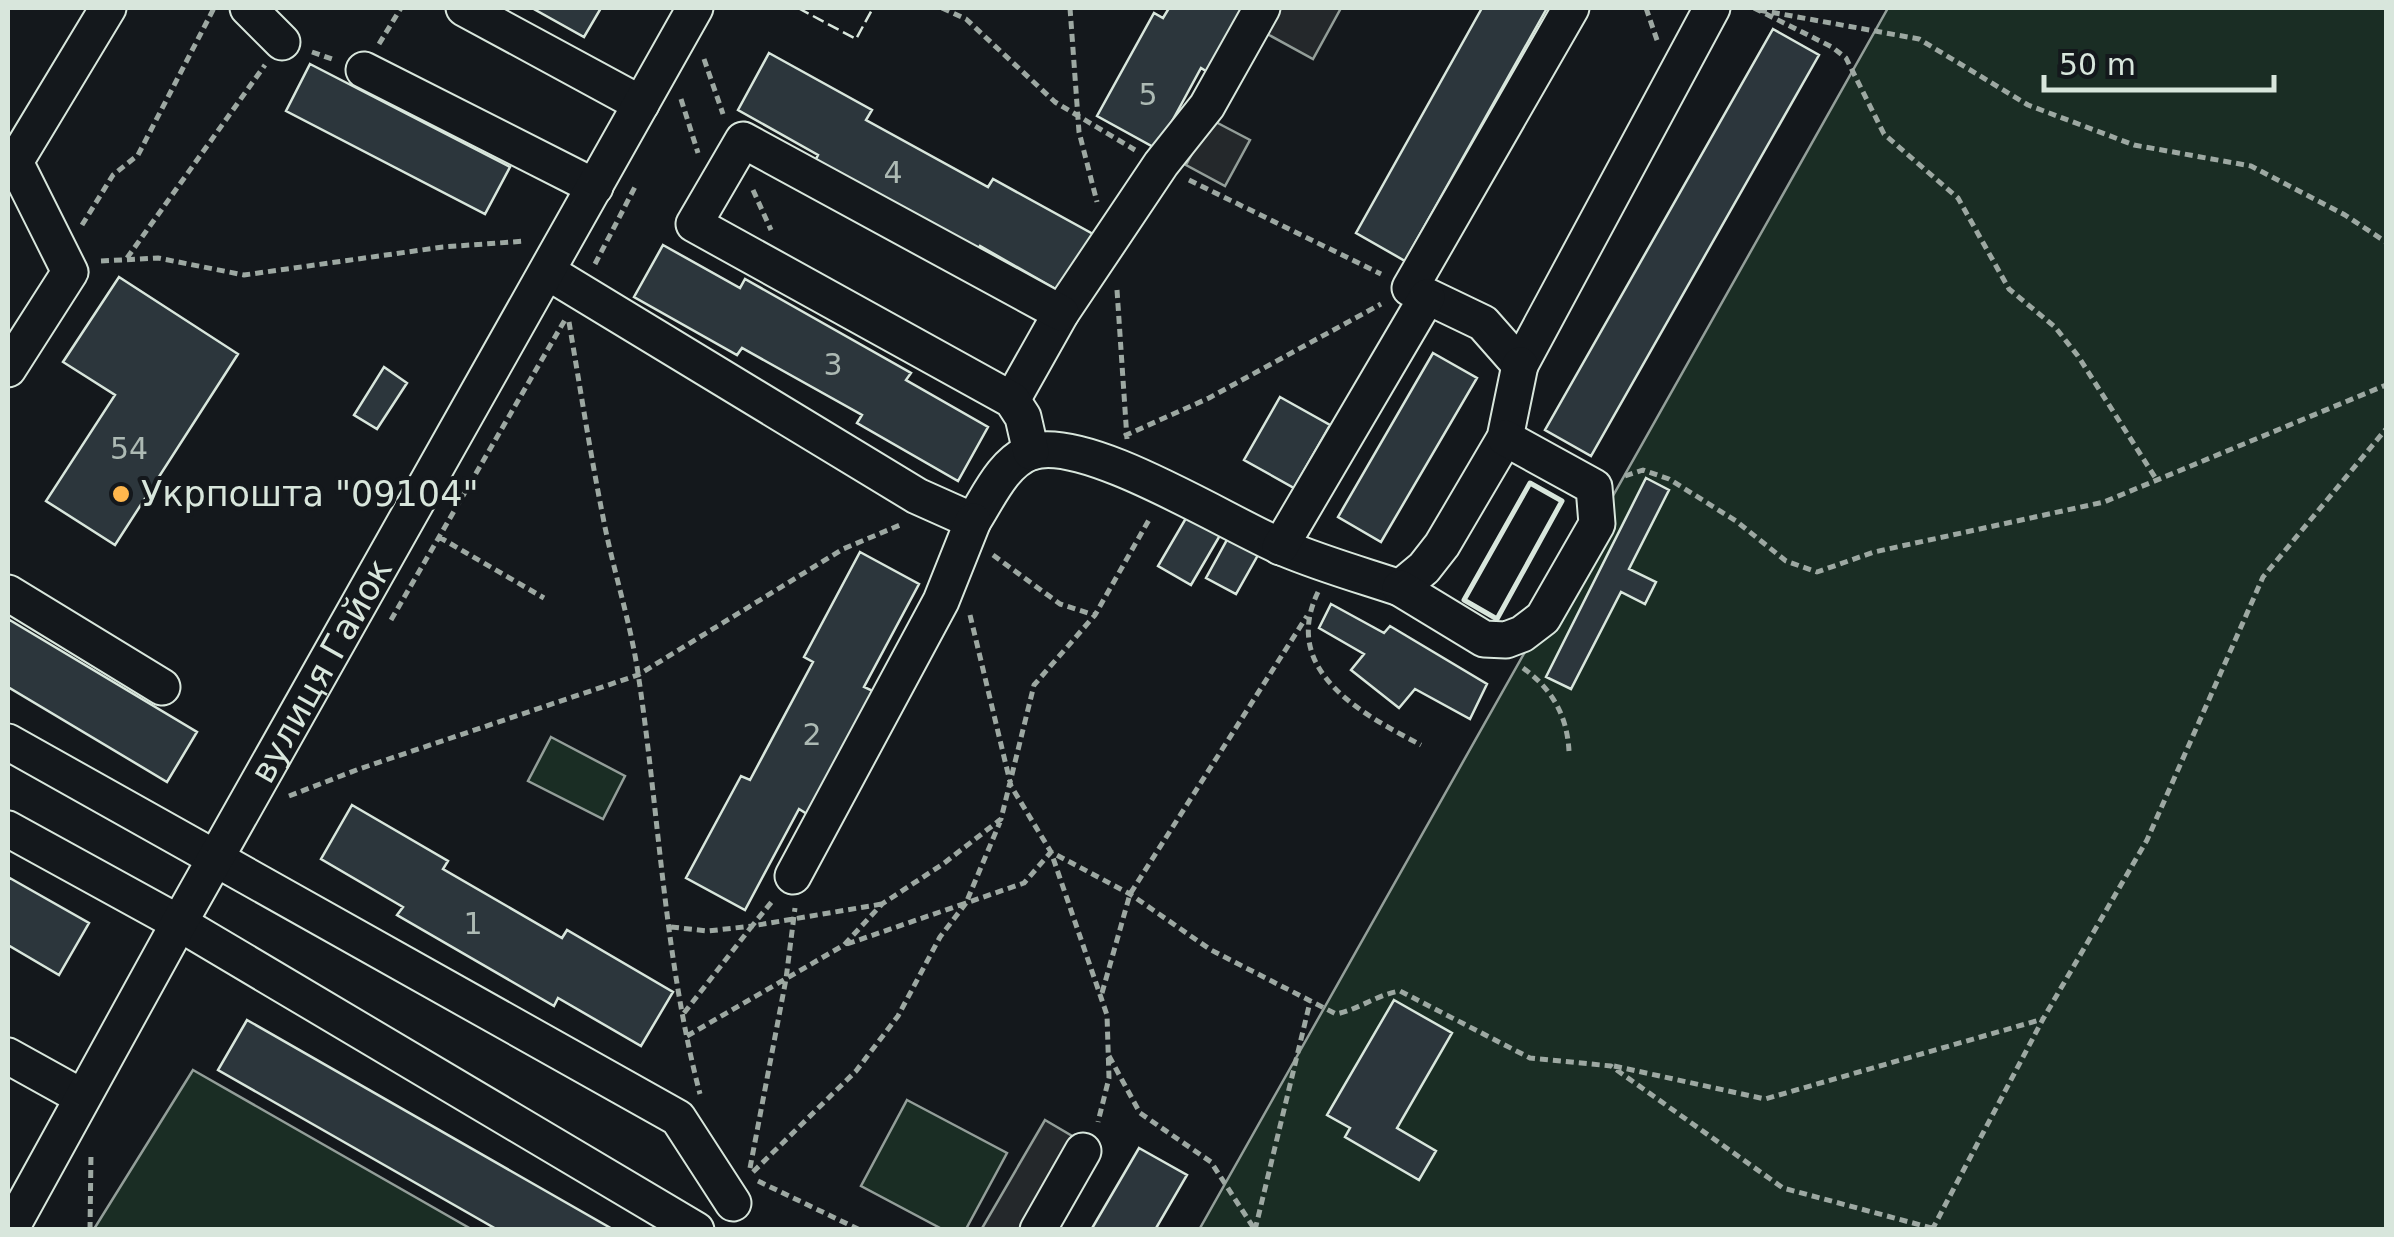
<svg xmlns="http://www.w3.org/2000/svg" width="2394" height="1237" font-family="'DejaVu Sans',sans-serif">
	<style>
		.green { fill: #1a2d24; stroke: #939e99; stroke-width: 2.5 }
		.parking { fill: #24282b; stroke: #939e99; stroke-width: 2.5 }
		.building { fill: #2c363c; stroke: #d8e6dc; stroke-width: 2.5 }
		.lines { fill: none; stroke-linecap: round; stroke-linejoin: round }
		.minor-casing { stroke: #d8e6dc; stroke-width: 39 }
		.path { stroke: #9da8a2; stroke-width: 5; stroke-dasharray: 8 5; stroke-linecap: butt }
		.minor { stroke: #14181c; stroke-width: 35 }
		.fence { stroke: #d8e6dc; stroke-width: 2.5; stroke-dasharray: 12 5; stroke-linecap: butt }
		.wall { stroke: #d8e6dc; stroke-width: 5 }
		.poi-dot { fill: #ffb74d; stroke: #14181c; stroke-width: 4 }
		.labels { text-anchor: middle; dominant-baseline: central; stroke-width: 8; stroke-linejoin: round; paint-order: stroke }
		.number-label { font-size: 30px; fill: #adbab4 }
		.poi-label { font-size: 35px; fill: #d8e6dc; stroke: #14181c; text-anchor: start }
		.street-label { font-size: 35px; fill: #d8e6dc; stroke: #14181c }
	</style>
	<rect width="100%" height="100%" fill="#14181c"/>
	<path class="green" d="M1888,8H2386V1229L1199,1230Z
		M551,737L625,776L603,819L528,781Z
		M193,1070L471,1229H94Z
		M907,1100L1007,1153L966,1229H942L861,1186Z"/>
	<path class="parking" d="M1270,8H1341L1313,59L1258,29Z
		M1210,119L1250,140L1225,186L1186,165Z
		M1045,1120L1096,1150L1050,1229L981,1230Z"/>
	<path class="building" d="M532,8H601L584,37Z
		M1169,8H1246L1209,73L1201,68L1157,149L1097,116L1154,13L1163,18Z
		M1482,8H1547L1405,261L1356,233Z
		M1773,29L1819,55L1591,456L1545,430Z
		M769,53L872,110L866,120L988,187L993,179L1093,234L1061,292L980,246L975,254L813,165L818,155L738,110Z
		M310,64L510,167L485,214L286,111Z
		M663,245L740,288L745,279L911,373L906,380L988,427L958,481L857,423L862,415L742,348L737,355L634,297Z
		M119,277L238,354L115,545L46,501L115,395L63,362Z
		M1433,353L1477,378L1381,542L1338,517Z
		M384,367L407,383L377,429L354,415Z
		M1280,397L1330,425L1294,488L1244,460Z
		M1646,478L1669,490L1629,569L1656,582L1645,604L1621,592L1571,689L1546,677Z
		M1189,513L1222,532L1191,585L1158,566Z
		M1228,538L1258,555L1236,594L1206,578Z
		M860,552L919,584L864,687L873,691L807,814L799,809L745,910L686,878L741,776L750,780L813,662L804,657Z
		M1331,604L1384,633L1390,626L1487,684L1470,719L1415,689L1399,708L1351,670L1364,654L1319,628Z
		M8,619L197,732L167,782L8,687Z
		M352,805L448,861L443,869L562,938L567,930L673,992L641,1046L558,998L554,1006L397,915L403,907L321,859Z
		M8,877L89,923L59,975L8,945Z
		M1394,1000L1452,1033L1397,1128L1436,1151L1419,1180L1345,1137L1350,1128L1327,1115Z
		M247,1020L614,1230H498L218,1070Z
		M1139,1148L1187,1175L1155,1230H1091Z"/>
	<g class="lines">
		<g class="minor-casing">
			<g id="minor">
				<path d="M248,8L282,42"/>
				<path d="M464,8L641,104"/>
				<path d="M1571,8L1410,288L1483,323L1520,365L1712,8"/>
				<path d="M364,70L595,187"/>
				<path d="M548,272L917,496L973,521C988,498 1003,462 1031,452C1086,434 1229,525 1284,548C1322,564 1361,575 1400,588L1424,568L1442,545L1505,438L1520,365"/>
				<path d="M8,369L70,272L15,162L108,8"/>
				<path d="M1012,400L1061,313L1161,164L1207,106L1262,8"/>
				<path d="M1031,452L1023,417L1012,400L694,224L743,140L1061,313"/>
				<path d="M1280,547L1427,297"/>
				<path d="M1400,588L1484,639L1506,640L1522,634L1543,618L1597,524L1594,487L1505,438"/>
				<path d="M8,593L162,687"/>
				<path d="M8,742L678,1118L733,1203"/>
				<path d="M8,829L179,923L696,1230"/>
				<path d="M793,876L941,601L973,521"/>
				<path d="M8,1056L82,1097"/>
				<path id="s1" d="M10,1230L179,923L695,8"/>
				<path d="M1038,1230L1083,1151"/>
			</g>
		</g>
		<path class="path" d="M942,8L966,19L1055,102L1135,150
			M1070,8L1079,132L1097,202
			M1646,8L1658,43
			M1754,8L1832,47L1846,58L1884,134L1958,198L2009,289L2055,327L2078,356L2158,482
			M1759,10L1919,39L2028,105L2134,145L2251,166L2345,215L2386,242
			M379,44L401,8
			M312,52L335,60
			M704,59L723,114
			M681,99L698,153
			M1189,180L1381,274
			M753,190L771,230
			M82,225L113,175L138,155L214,8
			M127,258L265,65
			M101,261L158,258L244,275L443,247L526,241
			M595,264L636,185
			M1117,290L1127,439
			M569,322C580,387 590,452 603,517C613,570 630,620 638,673C659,812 664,957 700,1094
			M1124,436L1209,398L1381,304
			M1625,476L1643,470L1669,479L1736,521L1786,561L1817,572L1874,552L2104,502L2386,385
			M439,537L544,598
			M993,555L1060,604L1094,615
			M1318,592C1280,671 1362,714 1421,745
			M970,615L1011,786L1051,852L1107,1015L1109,1078L1098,1122
			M391,620L566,318
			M1523,668C1552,689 1567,715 1569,751
			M289,796L359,769L638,675L843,549L900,525
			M671,927L708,931L752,926L774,899
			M847,944L966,903L1000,822
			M1102,993L1130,894L1307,616
			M684,1013L752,926L882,904
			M687,1036L844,945L882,904L943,864L1001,819L1034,685L1095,615L1150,518
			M1109,1056L1140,1113L1211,1162L1255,1230
			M1614,1066L1765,1099L2043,1019
			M750,1168L786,979L795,908
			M753,1172L856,1071L898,1016L940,937L966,903L1024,883L1051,852L1130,894L1211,950L1336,1014C1360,1009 1376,995 1400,991L1530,1058L1611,1066L1783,1188L1939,1230
			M758,1181L860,1230
			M90,1230L91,1153
			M1255,1230L1310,1002
			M1932,1230L2043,1019L2147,840L2263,577L2386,429"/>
		<use href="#minor" class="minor"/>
		<path class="fence" d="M798,8L856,39L873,8"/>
		<path class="wall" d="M1530,483L1562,501L1497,619L1464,600Z"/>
	</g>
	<circle class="poi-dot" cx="121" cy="494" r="10"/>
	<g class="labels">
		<g class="number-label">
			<text x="1148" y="94">5</text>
			<text x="893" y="172">4</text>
			<text x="833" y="364">3</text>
			<text x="129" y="448">54</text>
			<text x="812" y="734">2</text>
			<text x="473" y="923">1</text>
		</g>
		<g class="poi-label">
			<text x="141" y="494">Укрпошта "09104"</text>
		</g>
		<g class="street-label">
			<text stroke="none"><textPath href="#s1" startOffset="640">вулиця Гайок</textPath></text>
		</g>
	</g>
	<rect width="2394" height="1237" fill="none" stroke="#d8e6dc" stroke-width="20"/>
	<path d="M2044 75v15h230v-15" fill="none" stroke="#d8e6dc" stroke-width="5"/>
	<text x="2059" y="75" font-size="30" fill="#d8e6dc" stroke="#14181c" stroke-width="8" paint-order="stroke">50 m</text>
</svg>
